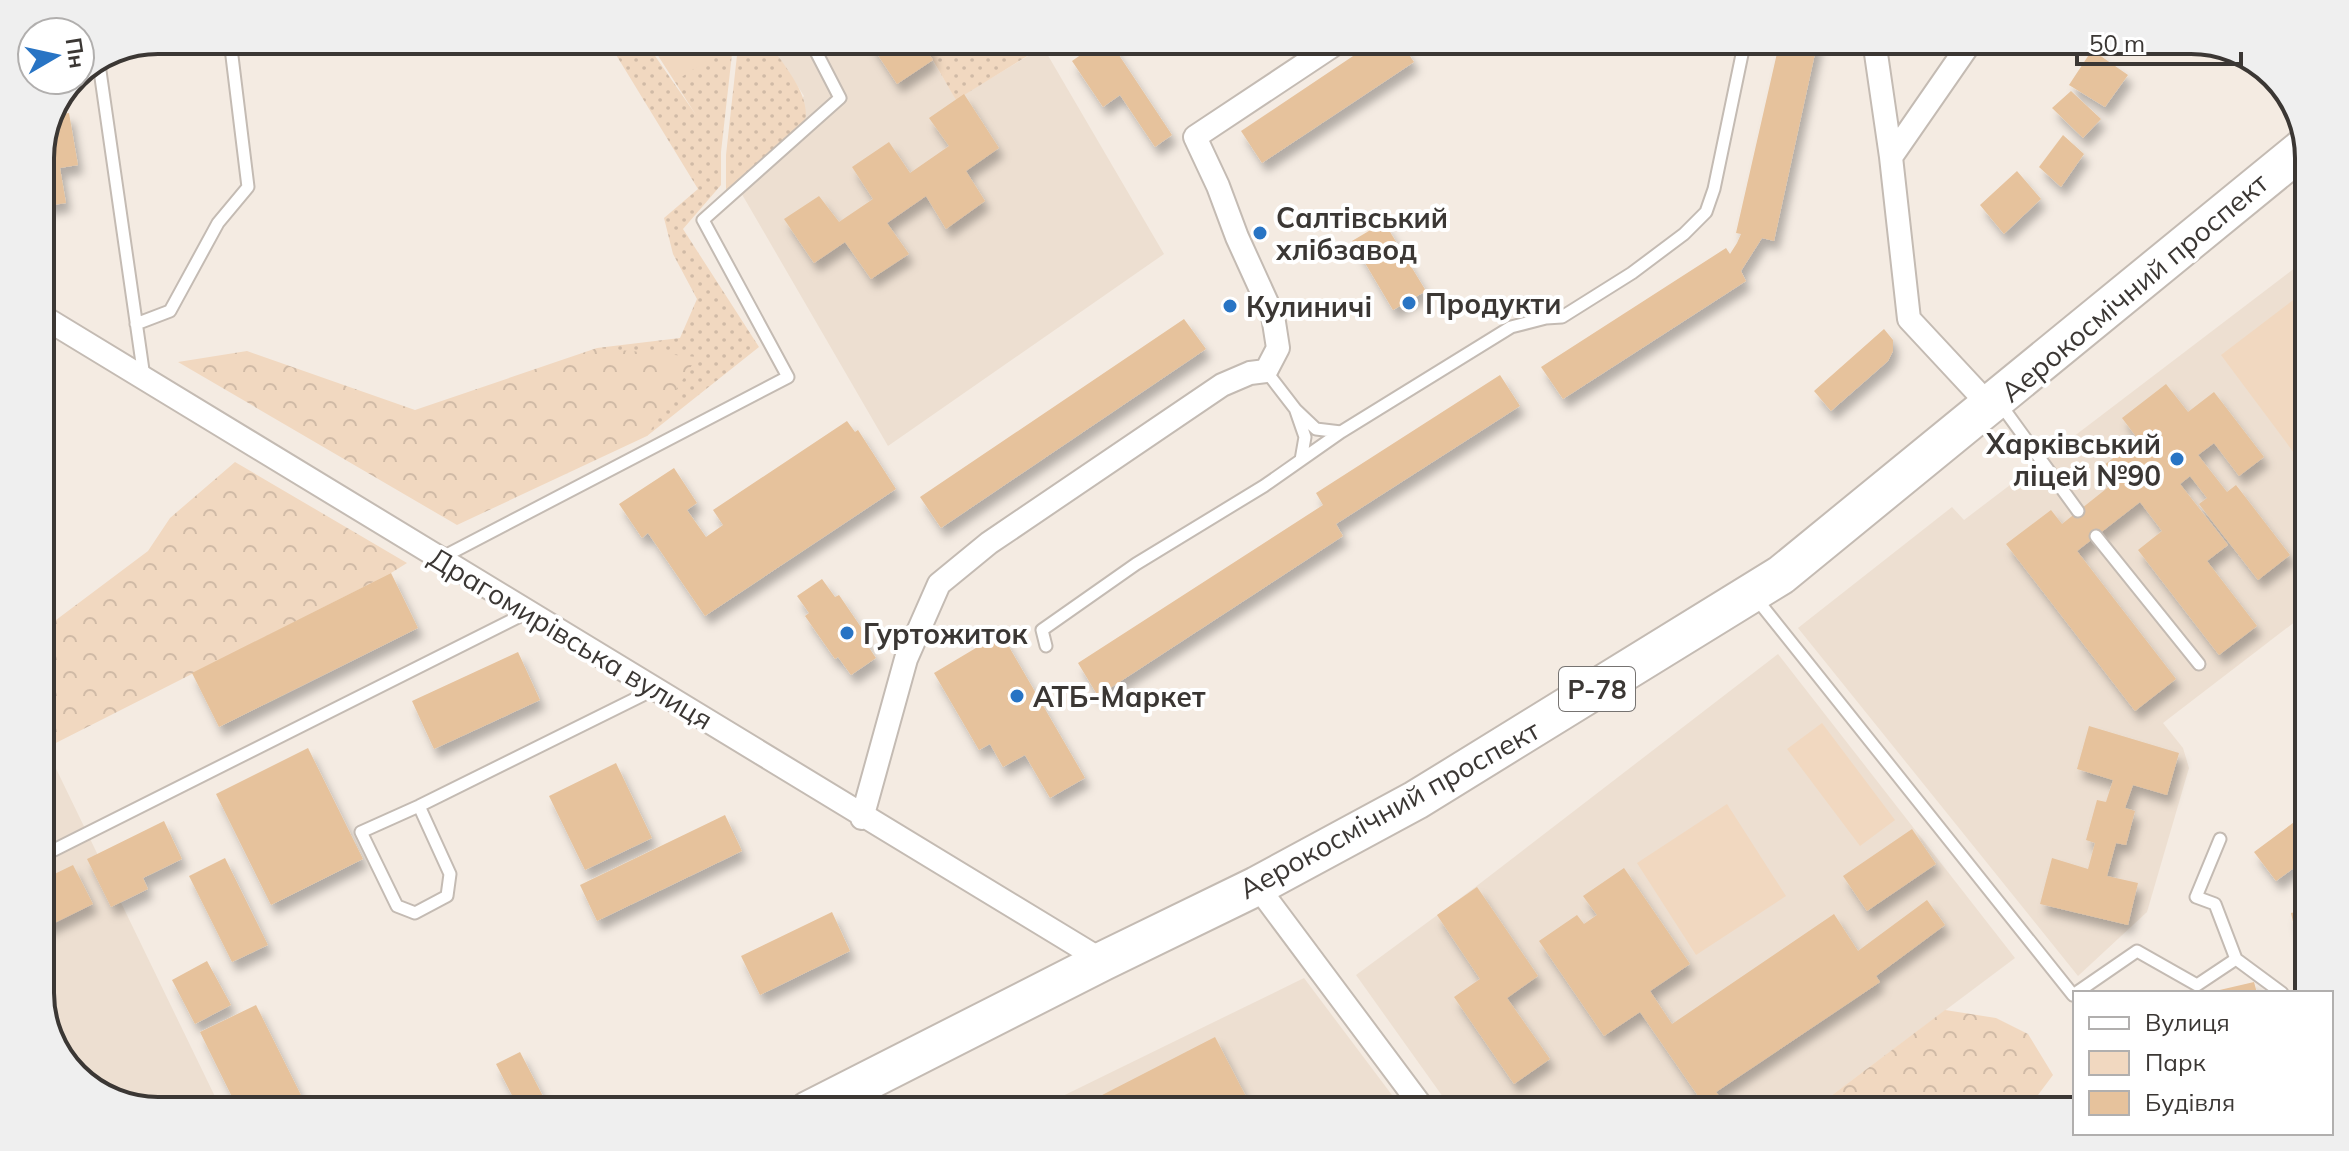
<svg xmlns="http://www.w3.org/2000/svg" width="2349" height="1151" font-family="Mulish,sans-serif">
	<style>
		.built { fill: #eddfd1 }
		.grass { fill: url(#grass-dots) }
		.forest { fill: url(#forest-crowns) }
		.park { fill: #f1d8c0 }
		.building { fill: #e6c29c; filter: url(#shadow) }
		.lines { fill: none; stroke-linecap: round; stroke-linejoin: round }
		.service-casing { stroke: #c4bbb3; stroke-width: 15 }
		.minor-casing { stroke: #c4bbb3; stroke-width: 26 }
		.trunk-casing { stroke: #c4bbb3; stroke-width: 42 }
		.service { stroke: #fff; stroke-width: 11 }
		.minor { stroke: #fff; stroke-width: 22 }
		.trunk { stroke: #fff; stroke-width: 38 }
		.poi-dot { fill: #2874c4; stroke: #fff; stroke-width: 3 }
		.labels { text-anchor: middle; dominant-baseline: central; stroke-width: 8; stroke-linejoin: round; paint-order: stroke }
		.shield { fill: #fff; stroke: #767371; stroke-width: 2 }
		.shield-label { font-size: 26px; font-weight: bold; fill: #3b3734 }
		.poi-label { font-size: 28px; font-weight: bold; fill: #3b3734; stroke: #fff; text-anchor: start }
		.street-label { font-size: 28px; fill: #3b3734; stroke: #fff }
		.rim { fill: none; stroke: #3b3734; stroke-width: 4 }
	</style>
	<defs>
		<pattern id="grass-dots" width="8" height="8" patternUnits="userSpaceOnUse" patternTransform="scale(2)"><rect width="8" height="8" fill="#f1d8c0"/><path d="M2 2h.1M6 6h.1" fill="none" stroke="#d0baa6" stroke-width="1.8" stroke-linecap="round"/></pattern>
		<pattern id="forest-crowns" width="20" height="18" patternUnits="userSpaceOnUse" patternTransform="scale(2)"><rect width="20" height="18" fill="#f1d8c0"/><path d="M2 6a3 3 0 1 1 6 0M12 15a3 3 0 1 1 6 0" fill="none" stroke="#d0baa6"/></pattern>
		<filter id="shadow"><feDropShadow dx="5" dy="9" stdDeviation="4" flood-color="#0004"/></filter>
	</defs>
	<rect width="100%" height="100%" fill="#f4ebe2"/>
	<path class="built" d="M778,40H920L956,99L1043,47L1164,254L888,446L736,184L804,96L771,45Z
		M2304,261L2309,268V611L2163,723L2183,748L2189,768L2147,912L2078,976L1798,628L1952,507L1964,520Z
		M1778,654L2015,958L1811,1111H1453L1356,975L1474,888Z
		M46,748L222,1111H158L106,1099L60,1059L40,1001V751Z
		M1304,978L1404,1111H1032Z"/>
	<path class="grass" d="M607,40H644L696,115L648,40H737L733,45L721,152V185L683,229L759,347L647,436L597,348L680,338L697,299L673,254L664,218L698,189Z
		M742,40H778L771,45C785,68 811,95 805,122L726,193V155L738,46Z
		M921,40H1053L956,100Z"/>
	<path class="forest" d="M597,348L697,357L647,436L457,525L178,362L247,351L415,410Z
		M235,462L407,563L391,573L40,751V632L148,551L170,518Z
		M1945,1010L1996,1018L2028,1034L2053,1075L2038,1095L2010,1111H1811Z"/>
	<path class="park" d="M652,40H701L712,57L677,80Z
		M2309,288V473L2221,355Z
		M1822,723L1895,820L1860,846L1787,749Z
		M1727,804L1786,896L1696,955L1637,863Z"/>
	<path class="building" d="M868,40H924L932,52L929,54L933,60L897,84Z
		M1102,40H1109L1172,135L1155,147L1120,95L1103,107L1072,61Z
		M1377,40H1399L1414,62L1262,163L1241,131Z
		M1780,40H1818L1774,241L1762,238L1741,271L1746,281L1563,399L1541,367L1726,248L1730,254L1737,243L1741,234L1736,233Z
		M2092,50L2128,75L2105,107L2069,85Z
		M2071,91L2101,119L2083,138L2052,108Z
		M964,94L999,148L966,171L985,201L946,229L926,196L887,223L909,254L871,279L845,242L814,263L784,219L819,196L839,222L873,199L852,167L889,142L910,173L949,146L929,118Z
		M69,113L78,165L60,168L66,203L40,207V151L57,115Z
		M2063,135L2084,154L2061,187L2039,167Z
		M2017,171L2041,199L2004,234L1980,205Z
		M1384,222L1426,291L1393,310L1352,241Z
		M1184,319L1206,349L941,528L920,497Z
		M1884,329L1893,340V351L1888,361L1831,411L1814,391Z
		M1500,375L1520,406L1336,524L1343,536L1098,696L1078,663L1323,505L1316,493Z
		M2166,384L2188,412L2214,392L2264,457L2239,476L2214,443L2198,455L2227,492L2236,485L2290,555L2258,580L2199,504L2207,498L2190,476L2180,484L2228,545L2207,561L2257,626L2219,655L2138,550L2162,531L2140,502L2077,551L2176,679L2135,711L2006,544L2051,510L2062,524L2111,485L2099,469L2138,439L2122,418Z
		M847,421L855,432L858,430L896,489L705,616L648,533L642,538L619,504L674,468L697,503L687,510L706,537L723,525L713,510Z
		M391,573L418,628L219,727L192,673Z
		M822,579L835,597L839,595L867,636L863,639L876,658L851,675L838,657L835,659L805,616L809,613L797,596Z
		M1001,633L1085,778L1050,798L1025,755L1003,767L990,744L979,750L934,673Z
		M518,652L540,700L434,749L412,701Z
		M2089,726L2179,753L2167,795L2133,785L2125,808L2135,811L2126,845L2116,843L2107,876L2138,883L2128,925L2040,904L2052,858L2088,869L2095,843L2086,840L2097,800L2106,802L2113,780L2077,769Z
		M308,748L363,859L271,905L216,794Z
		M616,763L652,838L585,870L549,796Z
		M2309,811V857L2276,881L2254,852Z
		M725,815L742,851L597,921L580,885Z
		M164,821L182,859L143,878L148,889L111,907L87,859Z
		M1912,829L1936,864L1867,911L1843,876Z
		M225,858L268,945L232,962L189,876Z
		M73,865L93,904L40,930V881Z
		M1624,868L1690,964L1650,991L1672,1024L1834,914L1858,951L1927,900L1945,925L1876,976L1880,982L1716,1092L1722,1100L1729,1096L1740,1111H1698L1705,1106L1640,1012L1604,1036L1539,941L1577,915L1584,924L1597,915L1583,896Z
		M1477,887L1538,976L1507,998L1550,1059L1514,1084L1454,997L1480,979L1437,915Z
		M2309,909V987H2308L2291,913Z
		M832,912L850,951L760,995L741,956Z
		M207,961L231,1005L195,1024L172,980Z
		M2254,982L2257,993H2211V992Z
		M256,1005L309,1111H239L200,1032Z
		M1215,1037L1252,1108L1246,1111H1071Z
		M520,1052L547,1104L534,1111H520L496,1064Z"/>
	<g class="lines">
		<g class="service-casing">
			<path id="service" d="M99,64L144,377
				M136,324L170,311L218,223L248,187L230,40
				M1266,371L1296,410L1316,429L1341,432L1511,327L1546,318L1562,317L1632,273L1684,234L1706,212L1714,189L1745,40
				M2001,405L2078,511
				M1296,411L1305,437L1301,460
				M2096,536L2199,664
				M441,558L788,377L703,220L840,98L810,40
				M1755,597L2073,995L2075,994
				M1046,646L1042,630L1136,564L1264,486L1341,432
				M419,806L450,874L447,896L415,913L397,906L361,832L419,806L655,689
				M40,857L528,612
				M2236,959L2282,993
				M2076,993L2137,951L2197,985L2236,959L2215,904L2196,897L2220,839"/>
		</g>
		<g class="minor-casing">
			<path id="minor" d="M1874,40L1891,157L1909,319L1990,406
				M1891,157L1972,40
				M40,315C394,530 747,748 1103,961
				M862,818L906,659L939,584L989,543L1222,385L1250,373L1266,371L1278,348L1273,316L1237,237L1218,186L1195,137L1341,40
				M1257,886L1425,1111"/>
		</g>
		<g class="trunk-casing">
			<path id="trunk" d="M808,1111L1103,961L1257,886L1416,800L1781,575L2307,145"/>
		</g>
		<use href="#service" class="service"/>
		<use href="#minor" class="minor"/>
		<use href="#trunk" class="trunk"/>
	</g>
	<g class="poi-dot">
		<circle cx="1260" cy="233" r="8"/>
		<circle cx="1409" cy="303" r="8"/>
		<circle cx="1230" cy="306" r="8"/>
		<circle cx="2177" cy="459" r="8"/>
		<circle cx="847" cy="633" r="8"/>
		<circle cx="1017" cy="696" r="8"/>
	</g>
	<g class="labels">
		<rect class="shield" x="1559" y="667" width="76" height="44" rx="6"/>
		<g class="shield-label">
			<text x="1597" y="689">Р-78</text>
		</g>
		<g class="poi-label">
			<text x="1276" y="217">Салтівський<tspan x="1276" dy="32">хлібзавод</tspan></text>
			<text x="1425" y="303">Продукти</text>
			<text x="1246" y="306">Кулиничі</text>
			<text x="2161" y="443" text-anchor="end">Харківський<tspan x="2161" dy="32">ліцей №90</tspan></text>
			<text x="863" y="633">Гуртожиток</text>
			<text x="1033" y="696">АТБ-Маркет</text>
		</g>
		<g class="street-label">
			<text transform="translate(2134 287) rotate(-40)">Аерокосмічний проспект</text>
			<text transform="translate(571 638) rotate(31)">Драгомирівська вулиця</text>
			<text transform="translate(1389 809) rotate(-29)">Аерокосмічний проспект</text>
		</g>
	</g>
	<path d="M0 0H2349V1151H0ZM158 54H2191A104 104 0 0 1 2295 158V993A104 104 0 0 1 2191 1097H158A104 104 0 0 1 54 993V158A104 104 0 0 1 158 54Z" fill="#efefef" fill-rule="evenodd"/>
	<path class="rim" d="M158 54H2191A104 104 0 0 1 2295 158V993A104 104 0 0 1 2191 1097H158A104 104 0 0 1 54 993V158A104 104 0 0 1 158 54Z"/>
	<rect x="2073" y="991" width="260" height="144" fill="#ffffff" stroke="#b1afae" stroke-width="2"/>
	<rect x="2089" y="1017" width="40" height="12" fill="#ffffff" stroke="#b1afae" stroke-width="2"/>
	<text x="2145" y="1031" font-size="24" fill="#3b3734">Вулиця</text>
	<rect x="2089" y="1051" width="40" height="24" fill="#f1d8c0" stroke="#b1afae" stroke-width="2"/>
	<text x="2145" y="1071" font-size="24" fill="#3b3734">Парк</text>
	<rect x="2089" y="1091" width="40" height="24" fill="#e6c29c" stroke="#b1afae" stroke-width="2"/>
	<text x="2145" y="1111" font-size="24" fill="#3b3734">Будівля</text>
	<g transform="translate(56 56) rotate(81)"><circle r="38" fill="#ffffff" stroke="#b1afae" stroke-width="2"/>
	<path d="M0-6L14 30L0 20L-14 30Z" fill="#2874c4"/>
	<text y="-12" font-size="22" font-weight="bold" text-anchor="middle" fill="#3b3734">Пн</text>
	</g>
	<path d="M2077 52v12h164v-12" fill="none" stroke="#3b3734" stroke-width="4"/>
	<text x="2089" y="52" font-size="24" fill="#3b3734" stroke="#ffffff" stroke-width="6" paint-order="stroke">50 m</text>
</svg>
